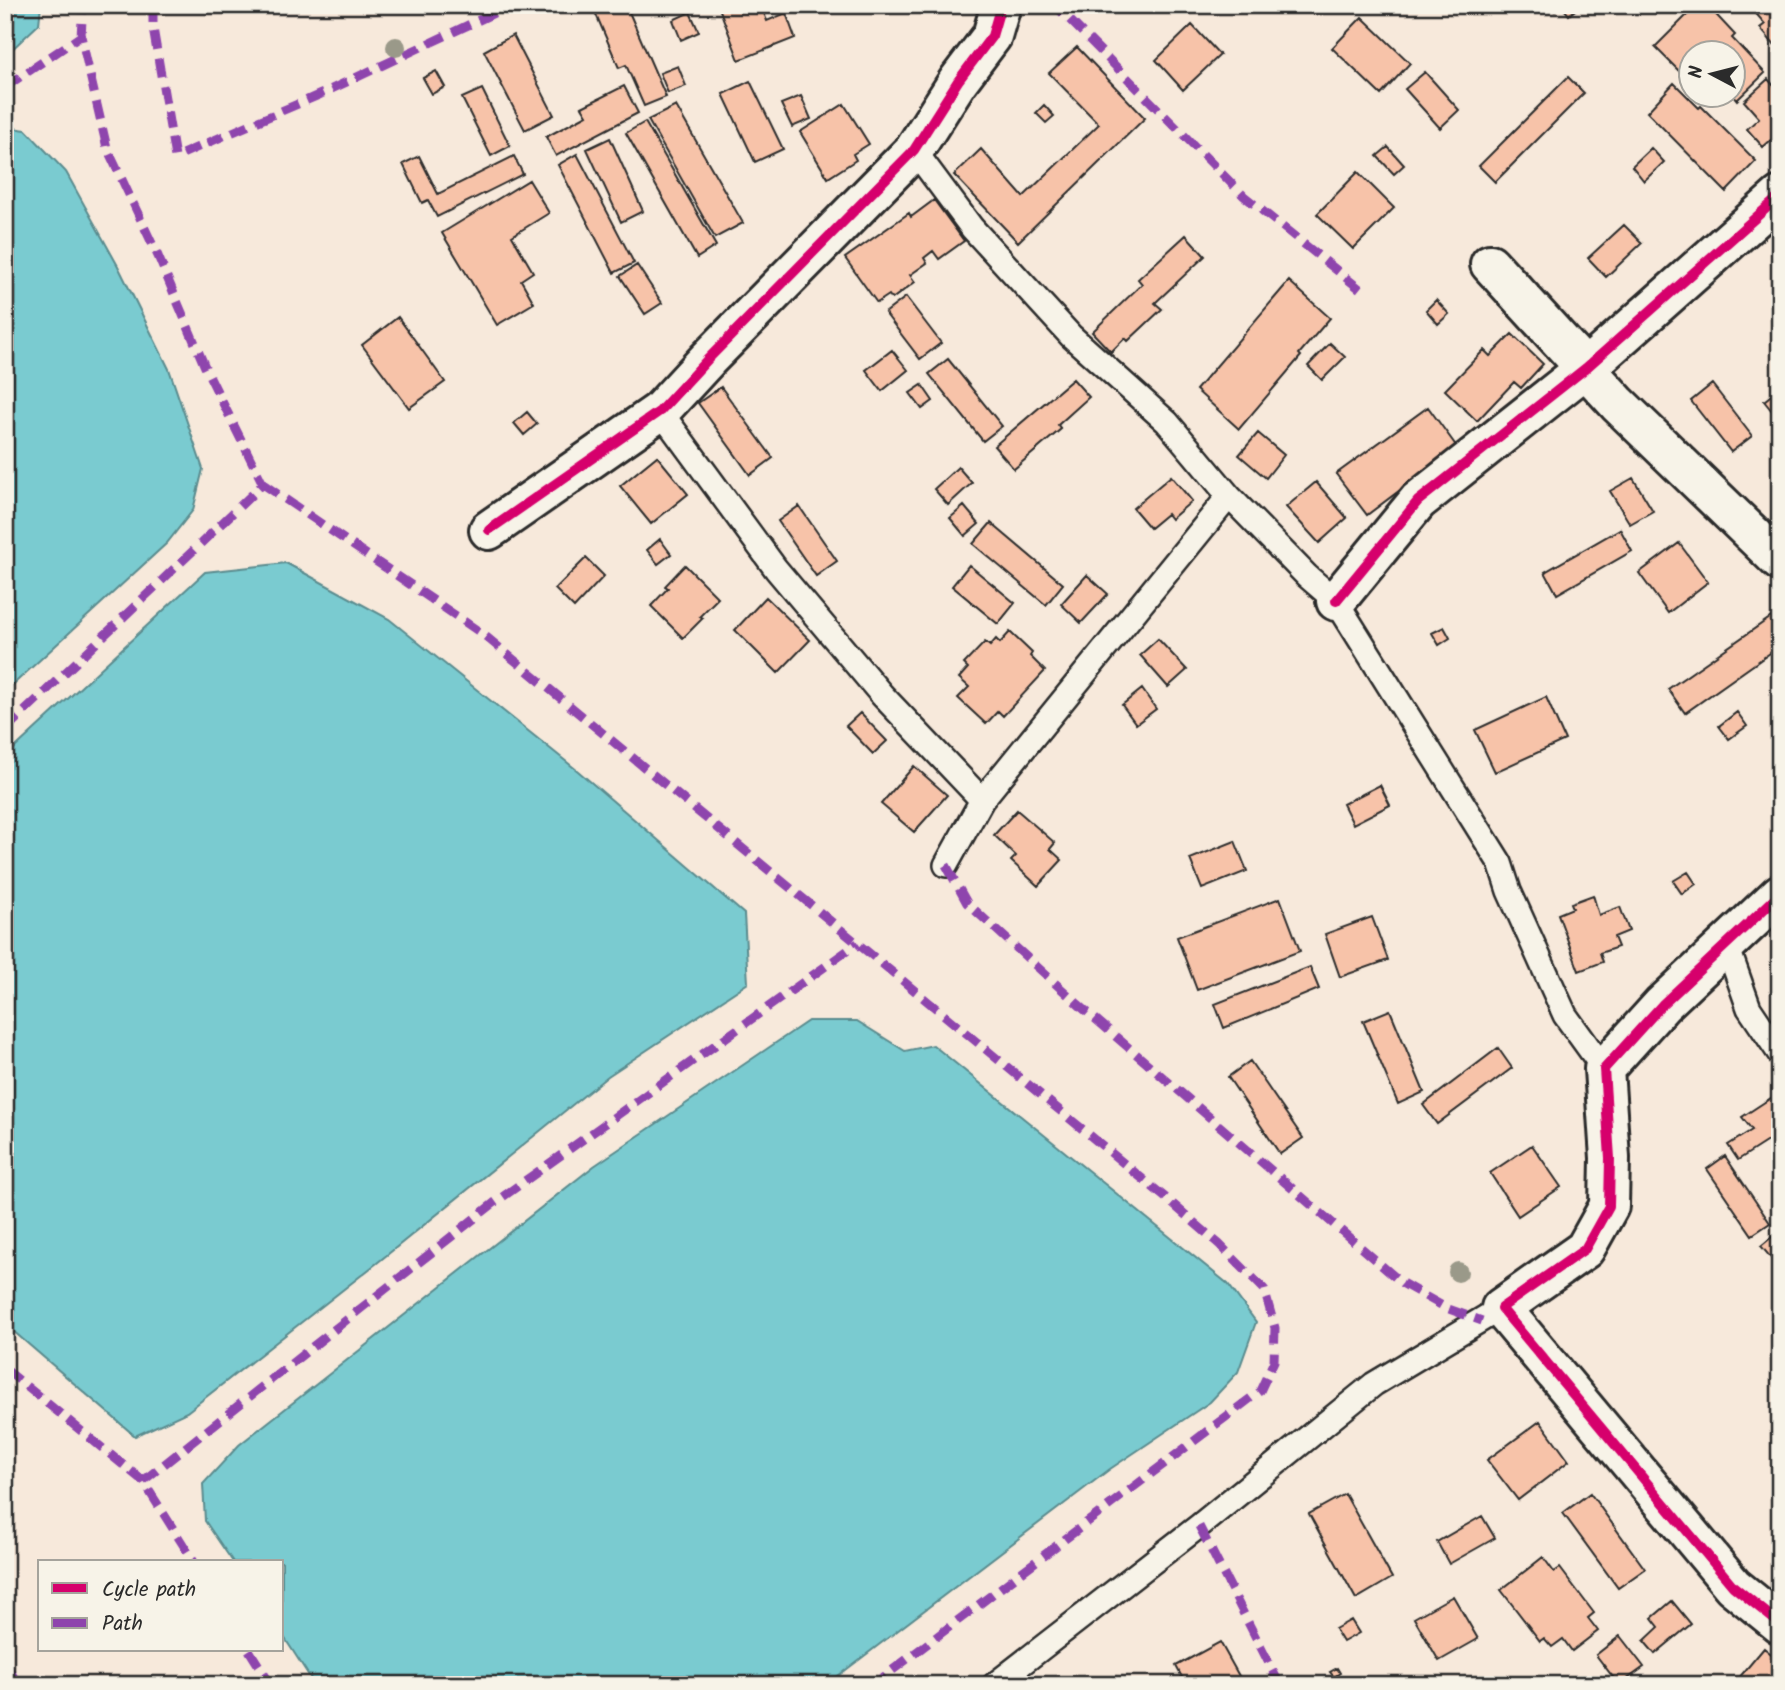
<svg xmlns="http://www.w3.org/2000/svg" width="1785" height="1690" font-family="Kalam,sans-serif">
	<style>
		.water { fill: #7acbd0; stroke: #5a8b8e; stroke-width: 2 }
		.building { fill: #f7c3a9; stroke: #2b2b2b; stroke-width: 2 }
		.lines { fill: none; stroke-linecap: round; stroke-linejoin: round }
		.service-casing { stroke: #2b2b2b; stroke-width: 28 }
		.minor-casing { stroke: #2b2b2b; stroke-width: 44 }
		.service { stroke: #f7f3e8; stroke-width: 23 }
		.minor { stroke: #f7f3e8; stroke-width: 38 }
		.quiet { stroke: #8e44ad; stroke-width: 9; stroke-dasharray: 18 9; stroke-linecap: butt }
		.cycleway-casing { stroke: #f7f3e8; stroke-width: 15 }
		.cycleway { stroke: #d6006c; stroke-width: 10 }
		.tree { fill: #9a9989 }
	</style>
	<rect width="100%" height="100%" fill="#f7e9db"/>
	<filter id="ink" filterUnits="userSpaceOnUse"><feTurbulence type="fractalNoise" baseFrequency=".0143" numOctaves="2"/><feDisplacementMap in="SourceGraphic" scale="14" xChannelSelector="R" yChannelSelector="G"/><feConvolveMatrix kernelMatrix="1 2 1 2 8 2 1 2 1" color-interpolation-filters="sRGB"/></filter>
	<g filter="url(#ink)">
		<path class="water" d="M5,5H41L39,24L5,56Z
			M5,127L26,130L66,172L118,266L169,369L203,469L193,510L167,543L5,692Z
			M286,563L389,619L578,771L744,914L748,983L608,1076L377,1263L187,1412L135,1436L5,1324V757L205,572Z
			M808,1021H857L905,1051L933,1045L1228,1284L1256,1322L1238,1372L1210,1402L1110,1469L826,1685H315L282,1634V1562H233L205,1521L203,1484L239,1445L594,1166Z"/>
		<path class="building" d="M592,5H626L666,97L644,106L626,65L619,68Z
			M718,5H761L767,21L786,13L795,38L739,60Z
			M1550,5H1581L1569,15L1561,5L1555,11Z
			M1584,5H1599L1590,12Z
			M1697,5H1707L1735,35L1732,38L1765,73L1737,100L1732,94V52H1690V78L1688,80L1655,47Z
			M1758,5H1780V52L1760,28L1765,24L1753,10Z
			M690,12L699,32L681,40L673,20Z
			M1362,17L1410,63L1381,95L1332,48Z
			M1192,25L1220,55L1183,90L1156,60Z
			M513,35L554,115L525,130L484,51Z
			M1077,47L1145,118L1018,242L954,175L981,149L1023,197L1099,124L1049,73Z
			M678,66L686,86L668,93L660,73Z
			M436,71L445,87L432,94L423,78Z
			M1425,72L1459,110L1440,128L1405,89Z
			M1568,77L1584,93L1495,182L1479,166Z
			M1768,79L1780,93V132L1763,147L1747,129L1759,118L1744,101Z
			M750,81L783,149L755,162L723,94Z
			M1674,83L1699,108L1701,106L1756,161L1726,192L1647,112Z
			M624,86L638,113L556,156L546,137L587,115L582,107Z
			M482,89L510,146L491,156L462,98Z
			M801,96L811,119L792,127L781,104Z
			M844,104L869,144L853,154L856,160L828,178L800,132Z
			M1044,105L1054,116L1046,123L1036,113Z
			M676,106L743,223L715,238L648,120Z
			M645,122L716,246L697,258L626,133Z
			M610,138L643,211L621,222L587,149Z
			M1388,147L1404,165L1394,174L1377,156Z
			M1651,148L1664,162L1644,181L1632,166Z
			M577,154L634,263L614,273L558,165Z
			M419,156L438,194L514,156L523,174L437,217L428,200L422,203L403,164Z
			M1358,172L1394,208L1353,249L1317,214Z
			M529,180L549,213L512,236L533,272L521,280L534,303L497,325L442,233Z
			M934,200L964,241L939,259L933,251L924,258L927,263L910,275L915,282L892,299L889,295L877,303L845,258L909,213L911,217Z
			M1624,225L1642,243L1606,277L1588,258Z
			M1186,235L1205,256L1155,303L1162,309L1128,341L1125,338L1111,352L1092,332L1142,284L1138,279Z
			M637,265L662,303L645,314L620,276Z
			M1289,281L1330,318L1299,354L1301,356L1239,429L1196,390Z
			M906,297L941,343L920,359L885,313Z
			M1436,300L1449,314L1438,324L1426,310Z
			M398,317L445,382L409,408L362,345Z
			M1512,334L1543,364L1521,388L1514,382L1477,421L1445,390L1484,350L1490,356Z
			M1330,343L1345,357L1322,380L1308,366Z
			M892,350L908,370L882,391L866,370Z
			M948,359L1002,426L983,441L929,374Z
			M1073,379L1089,397L1058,425L1061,429L1014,469L994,446Z
			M1712,384L1752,436L1731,452L1691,401Z
			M922,385L933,401L922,409L910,393Z
			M721,387L773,458L750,475L698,403Z
			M1780,388V421L1764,401Z
			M1428,407L1457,447L1367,515L1336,474Z
			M527,412L537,424L524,435L514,423Z
			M1258,433L1284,455L1266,478L1239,455Z
			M657,456L688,494L651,524L620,486Z
			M958,467L972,483L948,505L934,489Z
			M1171,476L1192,501L1171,519L1167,514L1150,528L1133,508Z
			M1633,478L1653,511L1630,524L1610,491Z
			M1316,482L1347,518L1319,543L1286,507Z
			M799,506L837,561L816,576L778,521Z
			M964,506L979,524L965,536L950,518Z
			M991,523L1063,584L1046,605L973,544Z
			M1620,529L1632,551L1557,594L1545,572Z
			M660,539L671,554L658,564L647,550Z
			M1679,543L1708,582L1668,613L1639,573Z
			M586,558L604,576L574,608L555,589Z
			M685,565L718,598L700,616L703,618L683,638L651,606L668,588L665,586Z
			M969,565L1015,603L998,624L952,586Z
			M1087,575L1108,594L1081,623L1061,604Z
			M766,597L810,640L778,673L735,630Z
			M1780,611V646L1685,713L1668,689Z
			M1444,627L1450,638L1439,645L1432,633Z
			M1010,632L1032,653L1030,656L1045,671L1003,716L998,711L986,724L958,698L969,687L959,678L968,668L964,664L985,642L990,646L996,639L1000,643Z
			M1158,639L1187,670L1168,687L1140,655Z
			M1142,689L1156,709L1136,724L1122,705Z
			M1546,697L1565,740L1495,772L1475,730Z
			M1737,712L1747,726L1729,739L1719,726Z
			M860,713L887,741L873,754L846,726Z
			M914,766L947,795L914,832L881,804Z
			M1380,785L1390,805L1353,824L1343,804Z
			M1017,810L1055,843L1050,849L1062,860L1038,886L1011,861L1016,856L994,835Z
			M1235,841L1247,871L1202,889L1190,859Z
			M1688,872L1696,884L1682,894L1673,881Z
			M1593,895L1599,915L1620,907L1629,931L1614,937L1618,947L1600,953L1603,962L1579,971L1558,914L1573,908L1571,903Z
			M1280,898L1300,951L1197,990L1177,937Z
			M1372,917L1388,960L1340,977L1325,934Z
			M1310,967L1319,989L1224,1028L1215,1004Z
			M1390,1010L1424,1092L1398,1104L1363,1021Z
			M1498,1048L1512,1068L1437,1124L1423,1105Z
			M1250,1061L1303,1138L1280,1154L1228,1077Z
			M1780,1092V1133L1738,1160L1728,1145L1752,1130L1742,1117Z
			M1532,1145L1561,1187L1518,1216L1490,1173Z
			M1725,1156L1770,1223L1752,1235L1707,1169Z
			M1778,1232L1780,1234V1269L1761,1246Z
			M1540,1421L1569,1461L1518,1500L1487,1460Z
			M1590,1493L1645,1569L1618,1588L1563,1513Z
			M1345,1494L1392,1578L1356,1599L1309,1514Z
			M1482,1516L1495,1538L1449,1564L1437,1542Z
			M1543,1557L1554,1572L1560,1568L1594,1613L1588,1618L1598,1631L1572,1651L1563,1639L1552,1647L1544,1638L1540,1641L1501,1590Z
			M1453,1596L1478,1639L1439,1661L1414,1618Z
			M1672,1601L1691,1624L1655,1654L1644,1641L1659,1627L1652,1618Z
			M1351,1620L1359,1633L1343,1642L1335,1629Z
			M1620,1636L1644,1667L1619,1685L1596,1655Z
			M1220,1642L1244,1685H1186L1176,1666Z
			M1764,1648L1780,1661V1685H1733Z
			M1337,1668L1340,1673L1334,1677L1330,1672Z"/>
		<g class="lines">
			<g class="service-casing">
				<path id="service" d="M914,150L972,228L1071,336L1167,422L1229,496L1307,576L1336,601L1500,863L1509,891L1565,1015L1604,1069
					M660,411L776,569L882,695L982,800
					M946,865L982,800L1229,496
					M1726,943L1749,1008L1780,1054
					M994,1685L1199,1526L1374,1384L1501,1308"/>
			</g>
			<g class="minor-casing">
				<path id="minor" d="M1490,264L1618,404L1780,561
					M489,530L660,411L708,359L914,150L958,81L992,36L1001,5
					M1336,601L1418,501L1586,368L1780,196
					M1780,894L1662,1005L1604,1069L1610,1158L1609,1206L1585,1249L1501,1308L1733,1586L1780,1624"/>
			</g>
			<use href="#service" class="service"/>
			<use href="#minor" class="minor"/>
			<path class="quiet" d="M153,5V28L175,157L321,94L511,5
				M1048,5L1059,9L1244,196L1360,289
				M5,87L81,36
				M263,484L484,635L1167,1199L1219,1244L1264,1289L1275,1328L1274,1361L1260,1391L873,1685
				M5,730L263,484L205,367L158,256L107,148L81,36L83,5
				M946,865L967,903L1078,1004L1402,1283L1446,1308L1482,1321
				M5,1369L143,1481L194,1562
				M143,1481L494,1203L858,943
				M1199,1526L1280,1685
				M249,1650L271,1685
				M5,1662L18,1685"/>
			<g class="cycleway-casing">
				<path id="cycleway" d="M489,530L660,411L708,359L914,150L958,81L992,36L1001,5
					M1336,601L1418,501L1586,368L1780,196
					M1780,894L1662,1005L1604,1069L1610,1158L1609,1206L1585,1249L1501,1308L1733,1586L1780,1624"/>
			</g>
			<use href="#cycleway" class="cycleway"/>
		</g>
		<g class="tree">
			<circle cx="396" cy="47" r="10"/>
			<circle cx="1458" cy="1272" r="10"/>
		</g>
	</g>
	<rect width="1785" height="1690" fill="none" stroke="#f7f3e8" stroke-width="28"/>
	<rect x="14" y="14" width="1757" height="1662" fill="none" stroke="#2b2b2b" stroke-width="2.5" filter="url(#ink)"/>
	<rect x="38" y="1560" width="245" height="91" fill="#f7f3e8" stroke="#a5a39c" stroke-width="2"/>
	<rect x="52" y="1583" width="35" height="10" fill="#d6006c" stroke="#a5a39c" stroke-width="2"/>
	<text x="102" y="1596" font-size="21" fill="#2b2b2b">Cycle path</text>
	<rect x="52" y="1618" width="35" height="10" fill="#8e44ad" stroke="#a5a39c" stroke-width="2"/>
	<text x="102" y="1630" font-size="21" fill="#2b2b2b">Path</text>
	<g transform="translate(1712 74) rotate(277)"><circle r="33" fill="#f7f3e8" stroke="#a5a39c" stroke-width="2"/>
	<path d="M0-5L12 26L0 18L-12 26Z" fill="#2b2b2b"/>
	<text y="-10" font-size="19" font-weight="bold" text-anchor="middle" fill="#2b2b2b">N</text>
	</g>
</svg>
